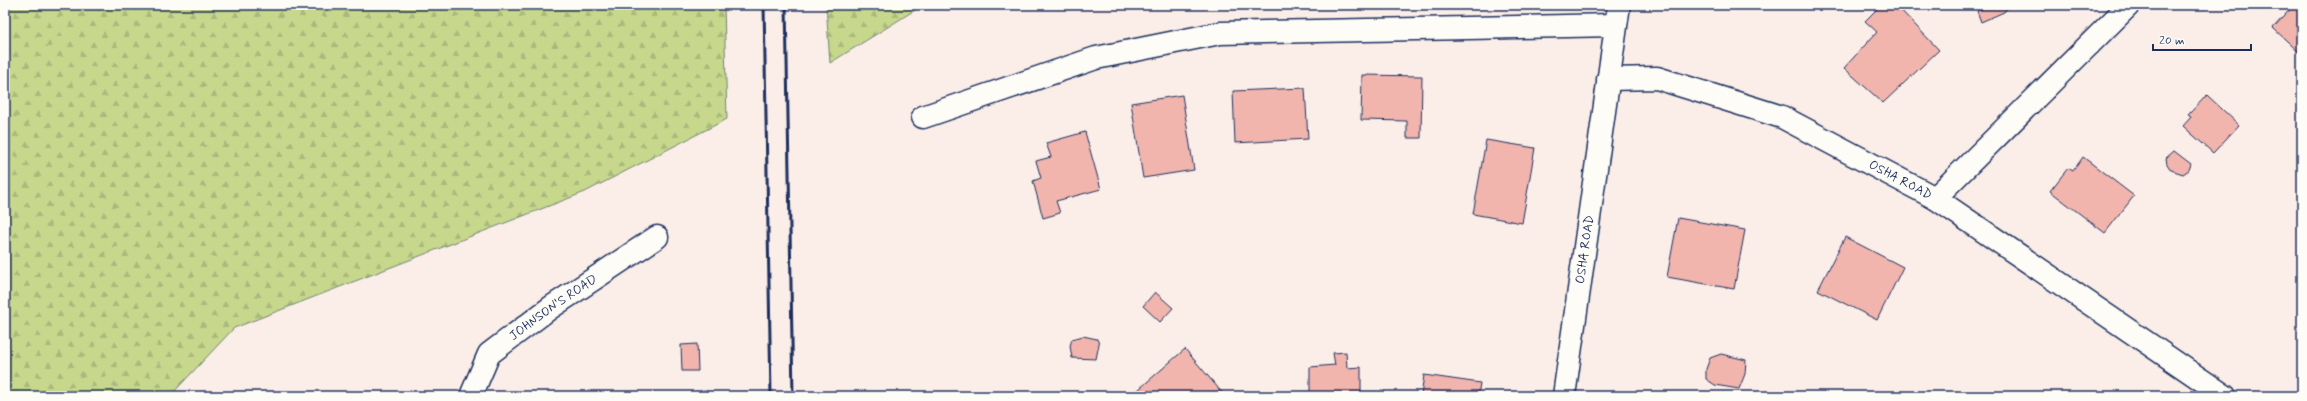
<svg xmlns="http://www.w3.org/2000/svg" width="2307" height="401" font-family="Mynerve,sans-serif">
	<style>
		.forest { fill: url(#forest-firs); stroke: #718375 }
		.building { fill: #f1b5ae; stroke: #1b2f5e }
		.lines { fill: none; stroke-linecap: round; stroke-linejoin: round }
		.street-casing { stroke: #1b2f5e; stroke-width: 25 }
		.street { stroke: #fdfcf7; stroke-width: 22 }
		.rail { stroke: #1b2f5e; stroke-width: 3 }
		.labels { text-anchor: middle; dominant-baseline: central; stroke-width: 3; stroke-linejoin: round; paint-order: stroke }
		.street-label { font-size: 13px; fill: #1b2f5e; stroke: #fdfcf7 }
	</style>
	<defs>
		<pattern id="forest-firs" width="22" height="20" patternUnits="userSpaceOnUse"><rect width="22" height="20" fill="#c7d78c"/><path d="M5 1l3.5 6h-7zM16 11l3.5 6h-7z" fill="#aab97b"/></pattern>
	</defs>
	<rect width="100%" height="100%" fill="#fbeee8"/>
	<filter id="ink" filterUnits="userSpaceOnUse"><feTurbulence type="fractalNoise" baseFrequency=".025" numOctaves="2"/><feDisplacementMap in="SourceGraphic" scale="8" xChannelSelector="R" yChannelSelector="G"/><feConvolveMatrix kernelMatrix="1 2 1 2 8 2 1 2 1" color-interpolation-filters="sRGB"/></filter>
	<g filter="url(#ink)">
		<path class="forest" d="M5,5H724L727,119L585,192L234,328L170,396H5Z
			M826,5H923L830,63Z"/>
		<path class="building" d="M1881,5H1896L1939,50L1883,103L1844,68L1877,32L1865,21Z
			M1980,5H2010L2004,12L1981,22L1977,11L1982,9Z
			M2294,5H2302V55L2273,28Z
			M1362,75L1422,76L1421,138H1407V121L1361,120Z
			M1305,88L1308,139L1235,143L1233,91Z
			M1182,95L1194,170L1143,178L1131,103Z
			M2207,95L2239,125L2213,153L2183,126L2191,117L2188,115Z
			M1085,132L1101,189L1056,201L1060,213L1043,218L1033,181L1041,178L1036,161L1051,157L1046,143Z
			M1486,140L1535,148L1522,223L1473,214Z
			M2174,151L2191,164L2189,170L2183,174L2171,170L2167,164L2166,158Z
			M2083,157L2134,196L2105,233L2050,191L2068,168L2073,171Z
			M1678,218L1745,230L1734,289L1667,277Z
			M1845,237L1903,267L1877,320L1818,290Z
			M1155,292L1173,308L1160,322L1143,306Z
			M1083,336L1097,339L1099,344L1096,359L1072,358L1070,346L1072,339Z
			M697,344L698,371H682L681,345Z
			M1185,349L1225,396H1131Z
			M1346,352L1347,368L1361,367V396H1310V367L1335,365L1333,353Z
			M1721,354L1746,360L1745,374L1739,389L1715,385L1706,379V369L1710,358Z
			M1424,375L1480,383L1478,396H1421Z"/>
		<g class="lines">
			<g class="street-casing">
				<g id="street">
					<path id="s1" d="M1608,79L1657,78L1782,117L1935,198L2129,5"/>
					<path d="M923,117L1096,58L1220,33L1615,25"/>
					<path d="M1935,198L2225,396"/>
					<path id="s2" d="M471,396L489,354L550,308L657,237"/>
					<path id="s3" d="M1564,396L1619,5"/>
				</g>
			</g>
			<use href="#street" class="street"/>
			<path class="rail" d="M764,5L771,396
				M786,5L793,396"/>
		</g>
	</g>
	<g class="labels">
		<g class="street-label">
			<text stroke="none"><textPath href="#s1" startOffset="314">OSHA ROAD</textPath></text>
			<text stroke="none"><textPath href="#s3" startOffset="148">OSHA ROAD</textPath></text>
			<text stroke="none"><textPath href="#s2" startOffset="125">JOHNSON'S ROAD</textPath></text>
		</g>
	</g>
	<rect width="2307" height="401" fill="none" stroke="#fdfcf7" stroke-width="20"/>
	<rect x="10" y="10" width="2287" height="381" fill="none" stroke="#1b2f5e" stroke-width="1.5" filter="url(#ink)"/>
	<path d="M2153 44v6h98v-6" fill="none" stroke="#1b2f5e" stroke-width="2"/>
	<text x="2159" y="44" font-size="12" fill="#1b2f5e" stroke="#fdfcf7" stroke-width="3" paint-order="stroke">20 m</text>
</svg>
